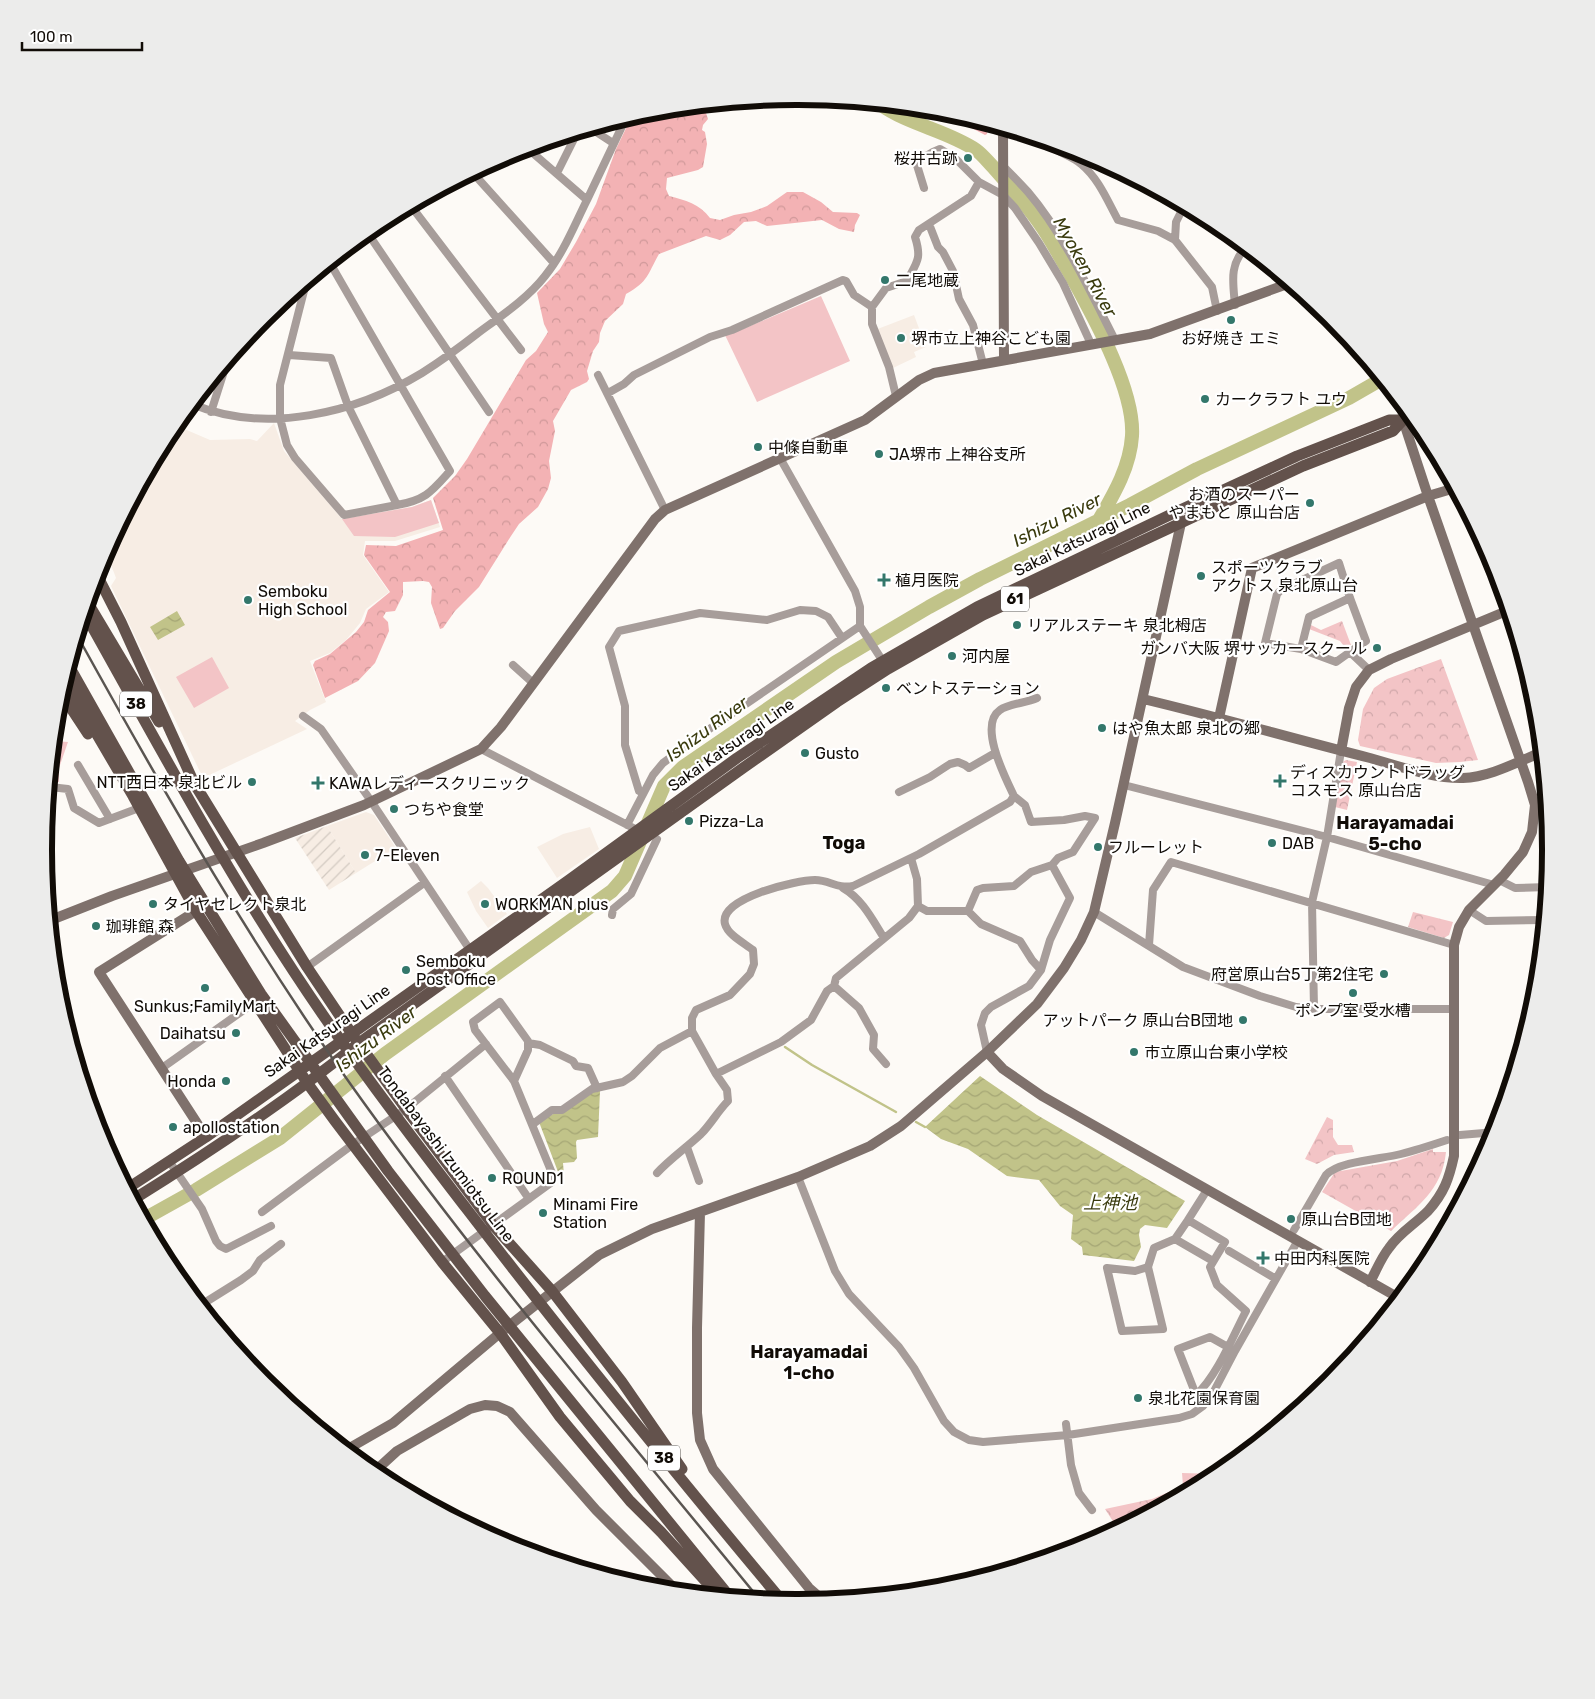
<svg xmlns="http://www.w3.org/2000/svg" width="1595" height="1699" font-family="Rubik,'Noto Sans JP',sans-serif">
	<style>
		.built { fill: #f7ede4 }
		.industrial { fill: url(#industrial-furrows) }
		.forest { fill: url(#forest-crowns) }
		.park { fill: url(#park-crowns) }
		.pitch { fill: #f3c4c6 }
		.water { fill: url(#water-waves) }
		.lines { fill: none; stroke-linecap: round; stroke-linejoin: round }
		.stream { stroke: #c1c389; stroke-width: 2.5 }
		.river { stroke: #c1c389; stroke-width: 14 }
		.street { stroke: #a79d9a; stroke-width: 8 }
		.secondary { stroke: #7f716c; stroke-width: 10 }
		.primary { stroke: #63524c; stroke-width: 11 }
		.rail { stroke: #5a5551; stroke-width: 2.5 }
		.poi-dot { fill: #33776b; stroke: #fff; stroke-width: 2 }
		.labels { text-anchor: middle; dominant-baseline: central; stroke-width: 4.5; stroke-linejoin: round; paint-order: stroke }
		.shield { fill: #fff; stroke: #585551; stroke-width: 1 }
		.shield-label { font-size: 15px; font-weight: bold; fill: #110c07 }
		.poi-label { font-size: 16px; fill: #110c07; stroke: #fff; text-anchor: start }
		.street-label { font-size: 16px; fill: #110c07; stroke: #fff }
		.water-label { font-size: 18px; font-style: italic; fill: #3a3b0e; stroke: #fff }
		.neighbourhood-label { font-size: 18px; font-weight: bold; fill: #110c07; stroke: #fff }
		.rim { fill: none; stroke: #110c07; stroke-width: 6 }
	</style>
	<defs>
		<pattern id="industrial-furrows" width="10" height="10" patternUnits="userSpaceOnUse" patternTransform="scale(1.25)"><rect width="10" height="10" fill="#f7ede4"/><path d="M-1 1l2-2M0 10L10 0M9 11l2-2" fill="none" stroke="#d3cac2"/></pattern>
		<pattern id="forest-crowns" width="20" height="18" patternUnits="userSpaceOnUse" patternTransform="scale(1.25)"><rect width="20" height="18" fill="#f3b2b4"/><path d="M2 6a3 3 0 1 1 6 0M12 15a3 3 0 1 1 6 0" fill="none" stroke="#cf9899"/></pattern>
		<pattern id="park-crowns" width="20" height="18" patternUnits="userSpaceOnUse" patternTransform="scale(1.25)"><rect width="20" height="18" fill="#f3c4c6"/><path d="M2 6a3 3 0 1 1 6 0M12 15a3 3 0 1 1 6 0" fill="none" stroke="#cfa7a9"/></pattern>
		<pattern id="water-waves" width="16" height="10" patternUnits="userSpaceOnUse" patternTransform="scale(1.25)"><rect width="16" height="10" fill="#c1c389"/><path d="M0 5q4-4 8 0t8 0" fill="none" stroke="#a5a675"/></pattern>
	</defs>
	<rect width="100%" height="100%" fill="#fdfaf6"/>
	<path class="built" d="M914,315L926,347L914,352L916,357L893,368L875,330Z
		M274,423L284,451L342,519L412,507L431,500L440,527L395,541H365L363,555L389,592L366,609L360,623L346,640L330,653L310,661L326,702L310,710L295,721L307,729L203,778L111,586L116,578L106,552L171,431L175,425L210,440L250,439L257,441Z
		M366,812L374,815L396,848L356,873L327,826Z
		M590,827L599,849L557,878L537,847L563,834Z
		M481,881L488,888L507,914L488,928L476,911L467,892Z"/>
	<path class="industrial" d="M327,826L356,873L329,890L295,838Z"/>
	<path class="forest" d="M712,104L706,113L708,119L703,125L702,130L705,132L707,144L703,167L698,170L667,178L666,189L669,196C685,200 700,204 710,218L720,220L734,215L751,212L767,206L787,192H803L821,202L833,212L857,213L860,215L855,225L854,232L839,229L822,220L767,226L756,221L744,222L730,235L720,240L706,236L659,254C647,275 649,281 626,294L623,304L605,321L600,333L599,342L593,351L587,371L589,379L587,382L571,390L553,421L555,431L549,461L551,478L548,489L538,507L519,524L511,536L479,587L455,611L443,628L440,629L431,603L432,587L429,582L423,581L403,582V595L395,611L386,612L383,617L388,622L389,631L375,663L358,681L325,698L313,665L315,661L330,654L356,632L364,622L368,610L390,592L364,555L366,545L396,546L443,530L433,498L455,476L467,459L526,360L536,351L548,332L544,324L537,293L560,269L576,242L596,204L616,149L632,116L651,110Z
		M913,107L945,110L979,121L980,124L988,127L987,134L985,135L947,115L925,112Z"/>
	<path class="park" d="M1342,621L1351,645L1346,649L1340,641L1309,629L1311,625L1321,630Z
		M1441,659L1478,760L1460,762L1436,763L1360,746L1358,740L1363,709L1374,688L1387,679Z
		M54,741L68,742L59,768V782H50Z
		M1346,760L1357,762L1347,810L1335,807L1343,762Z
		M1413,912L1453,922L1449,935L1444,938L1408,927Z
		M1327,1117L1333,1120V1137L1338,1145H1352L1354,1152L1334,1155L1317,1164L1305,1159Z
		M1433,1149V1152H1446C1442,1191 1417,1206 1391,1231L1322,1192L1335,1172L1397,1161Z
		M1182,1473L1219,1474L1118,1529L1105,1509L1152,1499L1183,1486Z"/>
	<path class="pitch" d="M821,296L850,361L757,402L725,335L743,329Z
		M431,500L439,523L395,537L354,536L342,519L412,507Z
		M212,657L229,688L194,708L176,677Z"/>
	<path class="water" d="M177,611L185,625L158,640L150,627Z
		M980,1076L1037,1115L1185,1201L1167,1228L1145,1225L1140,1229L1139,1235L1141,1247L1134,1261L1083,1255L1082,1247L1071,1239L1073,1215L1060,1206L1039,1180L1007,1176L968,1149L941,1139L925,1127Z
		M594,1091H600L598,1137L577,1140L576,1142L577,1158L574,1162L563,1163L564,1175L560,1177L539,1122Z"/>
	<g class="lines">
		<path class="stream" d="M785,1047L812,1065L896,1112
			M916,1122L925,1127"/>
		<path class="river" d="M880,104C909,125 946,130 976,150C982,154 988,162 994,168C1010,186 1026,204 1040,224C1051,239 1059,256 1069,272C1092,314 1135,389 1132,436C1130,467 1114,494 1099,520
			M144,1219L196,1190L280,1138L385,1054L612,891L625,876L664,786L683,767L836,662L929,607L980,579L1130,505L1197,469L1349,398L1382,379"/>
		<path class="street" d="M590,128L613,143
			M1046,141C1055,153 1070,154 1081,164C1099,179 1107,200 1118,220L1158,231L1175,240L1212,287L1217,311
			M1004,167C1012,175 1020,183 1028,192C1063,233 1090,291 1115,340
			M473,173L554,263
			M557,173L577,133
			M924,188L916,162L933,152L940,149L955,158L979,182
			M587,200L626,118
			M411,206L521,350
			M929,224L938,247L943,252L953,271L959,299L973,325L983,364
			M367,232L489,412
			M1175,240L1176,222L1184,206
			M306,283L280,385V418L287,445L295,458L344,515L397,505
			M1235,305C1233,282 1229,265 1246,247
			M289,355L331,358L348,406L397,505C426,500 432,491 450,471L330,263
			M598,375L665,510
			M608,393L624,384L634,375L710,337L732,330L843,280L846,281L854,295L872,307
			M896,396L889,367L872,324V307L886,288L907,281C917,262 922,259 915,237L919,230L971,196L979,182L1003,195L1015,208L1039,243L1063,283L1091,344
			M1399,400L1403,420
			M192,404C266,435 356,413 422,373C441,361 460,347 478,333C501,316 527,299 545,276C563,254 574,226 587,200L527,148
			M211,412L227,362
			M780,458L855,591L860,607V626L884,663
			M1301,649L1309,617L1350,598
			M1350,652L1336,662L1301,649L1265,643L1277,594L1281,590L1339,563L1350,598L1366,641L1350,652L1369,670
			M513,665L533,683
			M303,716L321,729L371,801L470,950
			M481,749L641,832
			M78,765L110,819
			M1124,785L1327,837L1494,885
			M50,787L68,789L74,808L99,823L139,808
			M899,792L930,777L950,764L958,762L965,765L969,768L995,753
			M643,793L639,791L625,745V706L609,647L619,631L700,613L767,620L800,610L816,611L828,617L842,638
			M1014,796C1005,777 978,725 1000,710C1008,704 1026,703 1037,698
			M627,825L653,775L663,763L705,732L860,626
			M1499,880L1515,888L1548,887
			M843,888C862,899 872,919 884,938
			M918,906L927,911H968L981,924L1020,941L1032,960L1041,970
			M1469,910L1486,921L1544,920
			M1094,912L1183,967L1260,996L1296,1007L1314,1009H1454
			M612,915L613,909L631,894L657,839
			M1149,945L1153,890L1171,862L1454,945
			M307,967L424,883
			M834,986L859,1008L874,1035L873,1049L886,1064
			M1314,1009L1312,902L1327,837L1341,751
			M528,1043L540,1045L573,1061L576,1066L588,1068L597,1088
			M987,1052L981,1025L985,1013L991,1007L1029,986L1041,970L1050,940L1070,898L1052,865
			M162,1068L255,1002
			M716,1074L692,1031V1018L696,1010L730,995L750,974L754,964L753,950C744,943 728,935 725,924C718,898 797,880 815,880C830,880 837,889 853,886L919,854L1010,802L1014,796L1025,805L1031,822L1064,820L1085,816L1095,818L1073,852L1058,858L1052,865L1031,872L1014,886L983,888L977,890L968,911
			M445,1076L529,1199
			M533,1124L552,1110H562L592,1089L623,1082L632,1076L660,1048L692,1031
			M1460,1135L1496,1132
			M687,1147L699,1181
			M169,1161L202,1209L216,1241L220,1246L226,1249L271,1226
			M657,1173C670,1159 686,1148 701,1134C711,1124 718,1111 728,1101L727,1090L716,1074L781,1042L811,1020L827,991L834,986L836,978L909,918L918,906L917,879L911,858
			M798,1177L835,1271L849,1294L899,1347L914,1368L944,1421L954,1432L969,1440L983,1442L1068,1435L1179,1418L1192,1414L1203,1406L1212,1395L1235,1351L1297,1242
			M262,1212L352,1145L406,1109L486,1044
			M1188,1220L1207,1190
			M1294,1230L1326,1175C1339,1161 1382,1159 1401,1154C1417,1150 1432,1145 1447,1140
			M1229,1251L1276,1279
			M1213,1261L1175,1239L1188,1220L1225,1242L1210,1267L1217,1285L1246,1311C1233,1336 1217,1376 1196,1395L1178,1349L1210,1337L1235,1351
			M442,1262L552,1182L554,1178L514,1081L475,1030L473,1022L500,1002L528,1041V1050L514,1081
			M1148,1267L1163,1329L1122,1331L1107,1268L1135,1271Z
			M1148,1267L1154,1248L1175,1239
			M201,1305L241,1280L253,1271L260,1260L281,1244
			M1066,1424L1071,1465L1079,1493L1092,1510"/>
		<path class="secondary" d="M1003,128L1004,360
			M1143,699C1219,717 1294,739 1370,758C1399,766 1434,779 1463,778C1490,777 1517,762 1542,752
			M1219,718L1252,568L1428,496L1455,488
			M1341,751L1349,708L1356,687L1369,670L1391,659L1509,610
			M196,911L99,972L206,1137
			M51,920L112,896L263,843L364,805L481,749L501,727L655,519L665,510L865,420L919,380L934,373L1150,334L1290,283
			M987,1052L1003,1069L1042,1096L1399,1298
			M700,1212L697,1328V1413L700,1440L713,1469L809,1588L824,1601
			M1370,1282C1376,1271 1381,1258 1389,1248C1399,1233 1415,1224 1428,1211C1444,1193 1449,1179 1454,1156V945L1459,927L1469,910L1504,875L1523,852L1532,832L1535,805L1528,782L1428,496L1403,420
			M346,1450L393,1423L500,1333L599,1255L652,1229L798,1177L870,1146L901,1126L987,1052L1037,1004L1064,968L1081,940L1094,912L1115,823L1181,523L1176,512
			M374,1472L397,1451L470,1409L485,1405L497,1406L510,1412L596,1510L677,1591"/>
		<path class="primary" d="M97,575L121,622L194,783L307,967L352,1034L406,1109L493,1225L552,1291L622,1382L682,1469
			M88,603L159,722
			M85,614C153,735 218,857 294,972C347,1053 407,1131 466,1208C569,1342 675,1473 783,1602
			M69,666L179,861L261,994L388,1171L485,1296L730,1597
			M65,680L133,796L196,911L308,1084L335,1121L442,1262L500,1333L560,1417L630,1501L661,1532L719,1596
			M61,693L88,734
			M128,1188L206,1137L569,880L737,758L871,668L977,607L1176,512L1297,456L1389,420H1403L1413,417
			M134,1199C211,1151 288,1100 359,1043L743,768L837,702L888,669L983,615L1303,466L1393,431L1403,420"/>
		<path class="rail" d="M78,637C166,796 257,955 364,1103C488,1275 626,1436 760,1600"/>
	</g>
	<g class="poi-dot">
		<circle cx="968" cy="158" r="5"/>
		<circle cx="885" cy="280" r="5"/>
		<circle cx="1231" cy="320" r="5"/>
		<circle cx="901" cy="338" r="5"/>
		<circle cx="1205" cy="399" r="5"/>
		<circle cx="758" cy="447" r="5"/>
		<circle cx="879" cy="454" r="5"/>
		<circle cx="1310" cy="503" r="5"/>
		<circle cx="1201" cy="576" r="5"/>
		<path d="M881.5 572.5h5v5h5v5h-5v5h-5v-5h-5v-5h5z"/>
		<circle cx="248" cy="600" r="5"/>
		<circle cx="1017" cy="625" r="5"/>
		<circle cx="1377" cy="648" r="5"/>
		<circle cx="952" cy="656" r="5"/>
		<circle cx="886" cy="688" r="5"/>
		<circle cx="1102" cy="728" r="5"/>
		<circle cx="805" cy="753" r="5"/>
		<path d="M1277.5 773.5h5v5h5v5h-5v5h-5v-5h-5v-5h5z"/>
		<circle cx="252" cy="782" r="5"/>
		<path d="M315.5 775.5h5v5h5v5h-5v5h-5v-5h-5v-5h5z"/>
		<circle cx="394" cy="809" r="5"/>
		<circle cx="689" cy="821" r="5"/>
		<circle cx="1272" cy="843" r="5"/>
		<circle cx="1098" cy="847" r="5"/>
		<circle cx="365" cy="855" r="5"/>
		<circle cx="153" cy="904" r="5"/>
		<circle cx="485" cy="904" r="5"/>
		<circle cx="96" cy="926" r="5"/>
		<circle cx="406" cy="970" r="5"/>
		<circle cx="1384" cy="974" r="5"/>
		<circle cx="205" cy="988" r="5"/>
		<circle cx="1353" cy="993" r="5"/>
		<circle cx="1243" cy="1020" r="5"/>
		<circle cx="236" cy="1033" r="5"/>
		<circle cx="1134" cy="1052" r="5"/>
		<circle cx="226" cy="1081" r="5"/>
		<circle cx="173" cy="1127" r="5"/>
		<circle cx="492" cy="1178" r="5"/>
		<circle cx="543" cy="1213" r="5"/>
		<circle cx="1291" cy="1219" r="5"/>
		<path d="M1260.5 1250.5h5v5h5v5h-5v5h-5v-5h-5v-5h5z"/>
		<circle cx="1138" cy="1398" r="5"/>
	</g>
	<g class="labels">
		<g class="shield">
			<rect x="1001" y="586.5" width="28" height="25" rx="4"/>
			<rect x="120" y="691.5" width="32" height="25" rx="4"/>
			<rect x="648" y="1445.5" width="32" height="25" rx="4"/>
		</g>
		<g class="shield-label">
			<text x="1015" y="599">61</text>
			<text x="136" y="704">38</text>
			<text x="664" y="1458">38</text>
		</g>
		<g class="poi-label">
			<text x="958" y="158" text-anchor="end">桜井古跡</text>
			<text x="895" y="280">二尾地蔵</text>
			<text x="911" y="338">堺市立上神谷こども園</text>
			<text x="1231" y="338" text-anchor="middle">お好焼き エミ</text>
			<text x="1215" y="399">カークラフト ユウ</text>
			<text x="768" y="447">中條自動車</text>
			<text x="889" y="454">JA堺市 上神谷支所</text>
			<text x="1300" y="494" text-anchor="end">お酒のスーパー<tspan x="1300" dy="18">やまもと 原山台店</tspan></text>
			<text x="1211" y="567">スポーツクラブ<tspan x="1211" dy="18">アクトス 泉北原山台</tspan></text>
			<text x="895" y="580">植月医院</text>
			<text x="258" y="591">Semboku<tspan x="258" dy="18">High School</tspan></text>
			<text x="1027" y="625">リアルステーキ 泉北栂店</text>
			<text x="1367" y="648" text-anchor="end">ガンバ大阪 堺サッカースクール</text>
			<text x="962" y="656">河内屋</text>
			<text x="896" y="688">ベントステーション</text>
			<text x="1112" y="728">はや魚太郎 泉北の郷</text>
			<text x="815" y="753">Gusto</text>
			<text x="1290" y="772">ディスカウントドラッグ<tspan x="1290" dy="18">コスモス 原山台店</tspan></text>
			<text x="242" y="782" text-anchor="end">NTT西日本 泉北ビル</text>
			<text x="329" y="783">KAWAレディースクリニック</text>
			<text x="404" y="809">つちや食堂</text>
			<text x="699" y="821">Pizza-La</text>
			<text x="1282" y="843">DAB</text>
			<text x="1108" y="847">フルーレット</text>
			<text x="375" y="855">7-Eleven</text>
			<text x="163" y="904">タイヤセレクト泉北</text>
			<text x="495" y="904">WORKMAN plus</text>
			<text x="106" y="926">珈琲館 森</text>
			<text x="416" y="961">Semboku<tspan x="416" dy="18">Post Office</tspan></text>
			<text x="1374" y="974" text-anchor="end">府営原山台5丁第2住宅</text>
			<text x="205" y="1006" text-anchor="middle">Sunkus;FamilyMart</text>
			<text x="1353" y="1010" text-anchor="middle">ポンプ室 受水槽</text>
			<text x="1233" y="1020" text-anchor="end">アットパーク 原山台B団地</text>
			<text x="226" y="1033" text-anchor="end">Daihatsu</text>
			<text x="1144" y="1052">市立原山台東小学校</text>
			<text x="216" y="1081" text-anchor="end">Honda</text>
			<text x="183" y="1127">apollostation</text>
			<text x="502" y="1178">ROUND1</text>
			<text x="553" y="1204">Minami Fire<tspan x="553" dy="18">Station</tspan></text>
			<text x="1301" y="1219">原山台B団地</text>
			<text x="1274" y="1258">中田内科医院</text>
			<text x="1148" y="1398">泉北花園保育園</text>
		</g>
		<g class="street-label">
			<text transform="translate(1082 539) rotate(-26)">Sakai Katsuragi Line</text>
			<text transform="translate(731 745) rotate(-35)">Sakai Katsuragi Line</text>
			<text transform="translate(327 1031) rotate(-35)">Sakai Katsuragi Line</text>
			<text transform="translate(446 1154) rotate(53)">Tondabayashi Izumiotsu Line</text>
		</g>
		<g class="water-label">
			<text transform="translate(1085 267) rotate(61)">Myoken River</text>
			<text transform="translate(1057 520) rotate(-27)">Ishizu River</text>
			<text transform="translate(707 729) rotate(-36)">Ishizu River</text>
			<text transform="translate(376 1039) rotate(-37)">Ishizu River</text>
			<text x="1110" y="1203">上神池</text>
		</g>
		<g class="neighbourhood-label">
			<text x="1395" y="823">Harayamadai<tspan x="1395" dy="21">5-cho</tspan></text>
			<text x="844" y="843">Toga</text>
			<text x="809" y="1352">Harayamadai<tspan x="809" dy="21">1-cho</tspan></text>
		</g>
	</g>
	<path d="M0 0H1595V1699H0ZM796 105H798A744 744 0 0 1 1542 849V850A744 744 0 0 1 798 1594H796A744 744 0 0 1 52 850V849A744 744 0 0 1 796 105Z" fill="#ececeb" fill-rule="evenodd"/>
	<path class="rim" d="M796 105H798A744 744 0 0 1 1542 849V850A744 744 0 0 1 798 1594H796A744 744 0 0 1 52 850V849A744 744 0 0 1 796 105Z"/>
	<path d="M22 42v8h120v-8" fill="none" stroke="#110c07" stroke-width="2.5"/>
	<text x="30" y="42" font-size="15" fill="#110c07" stroke="#ffffff" stroke-width="4" paint-order="stroke">100 m</text>
</svg>
